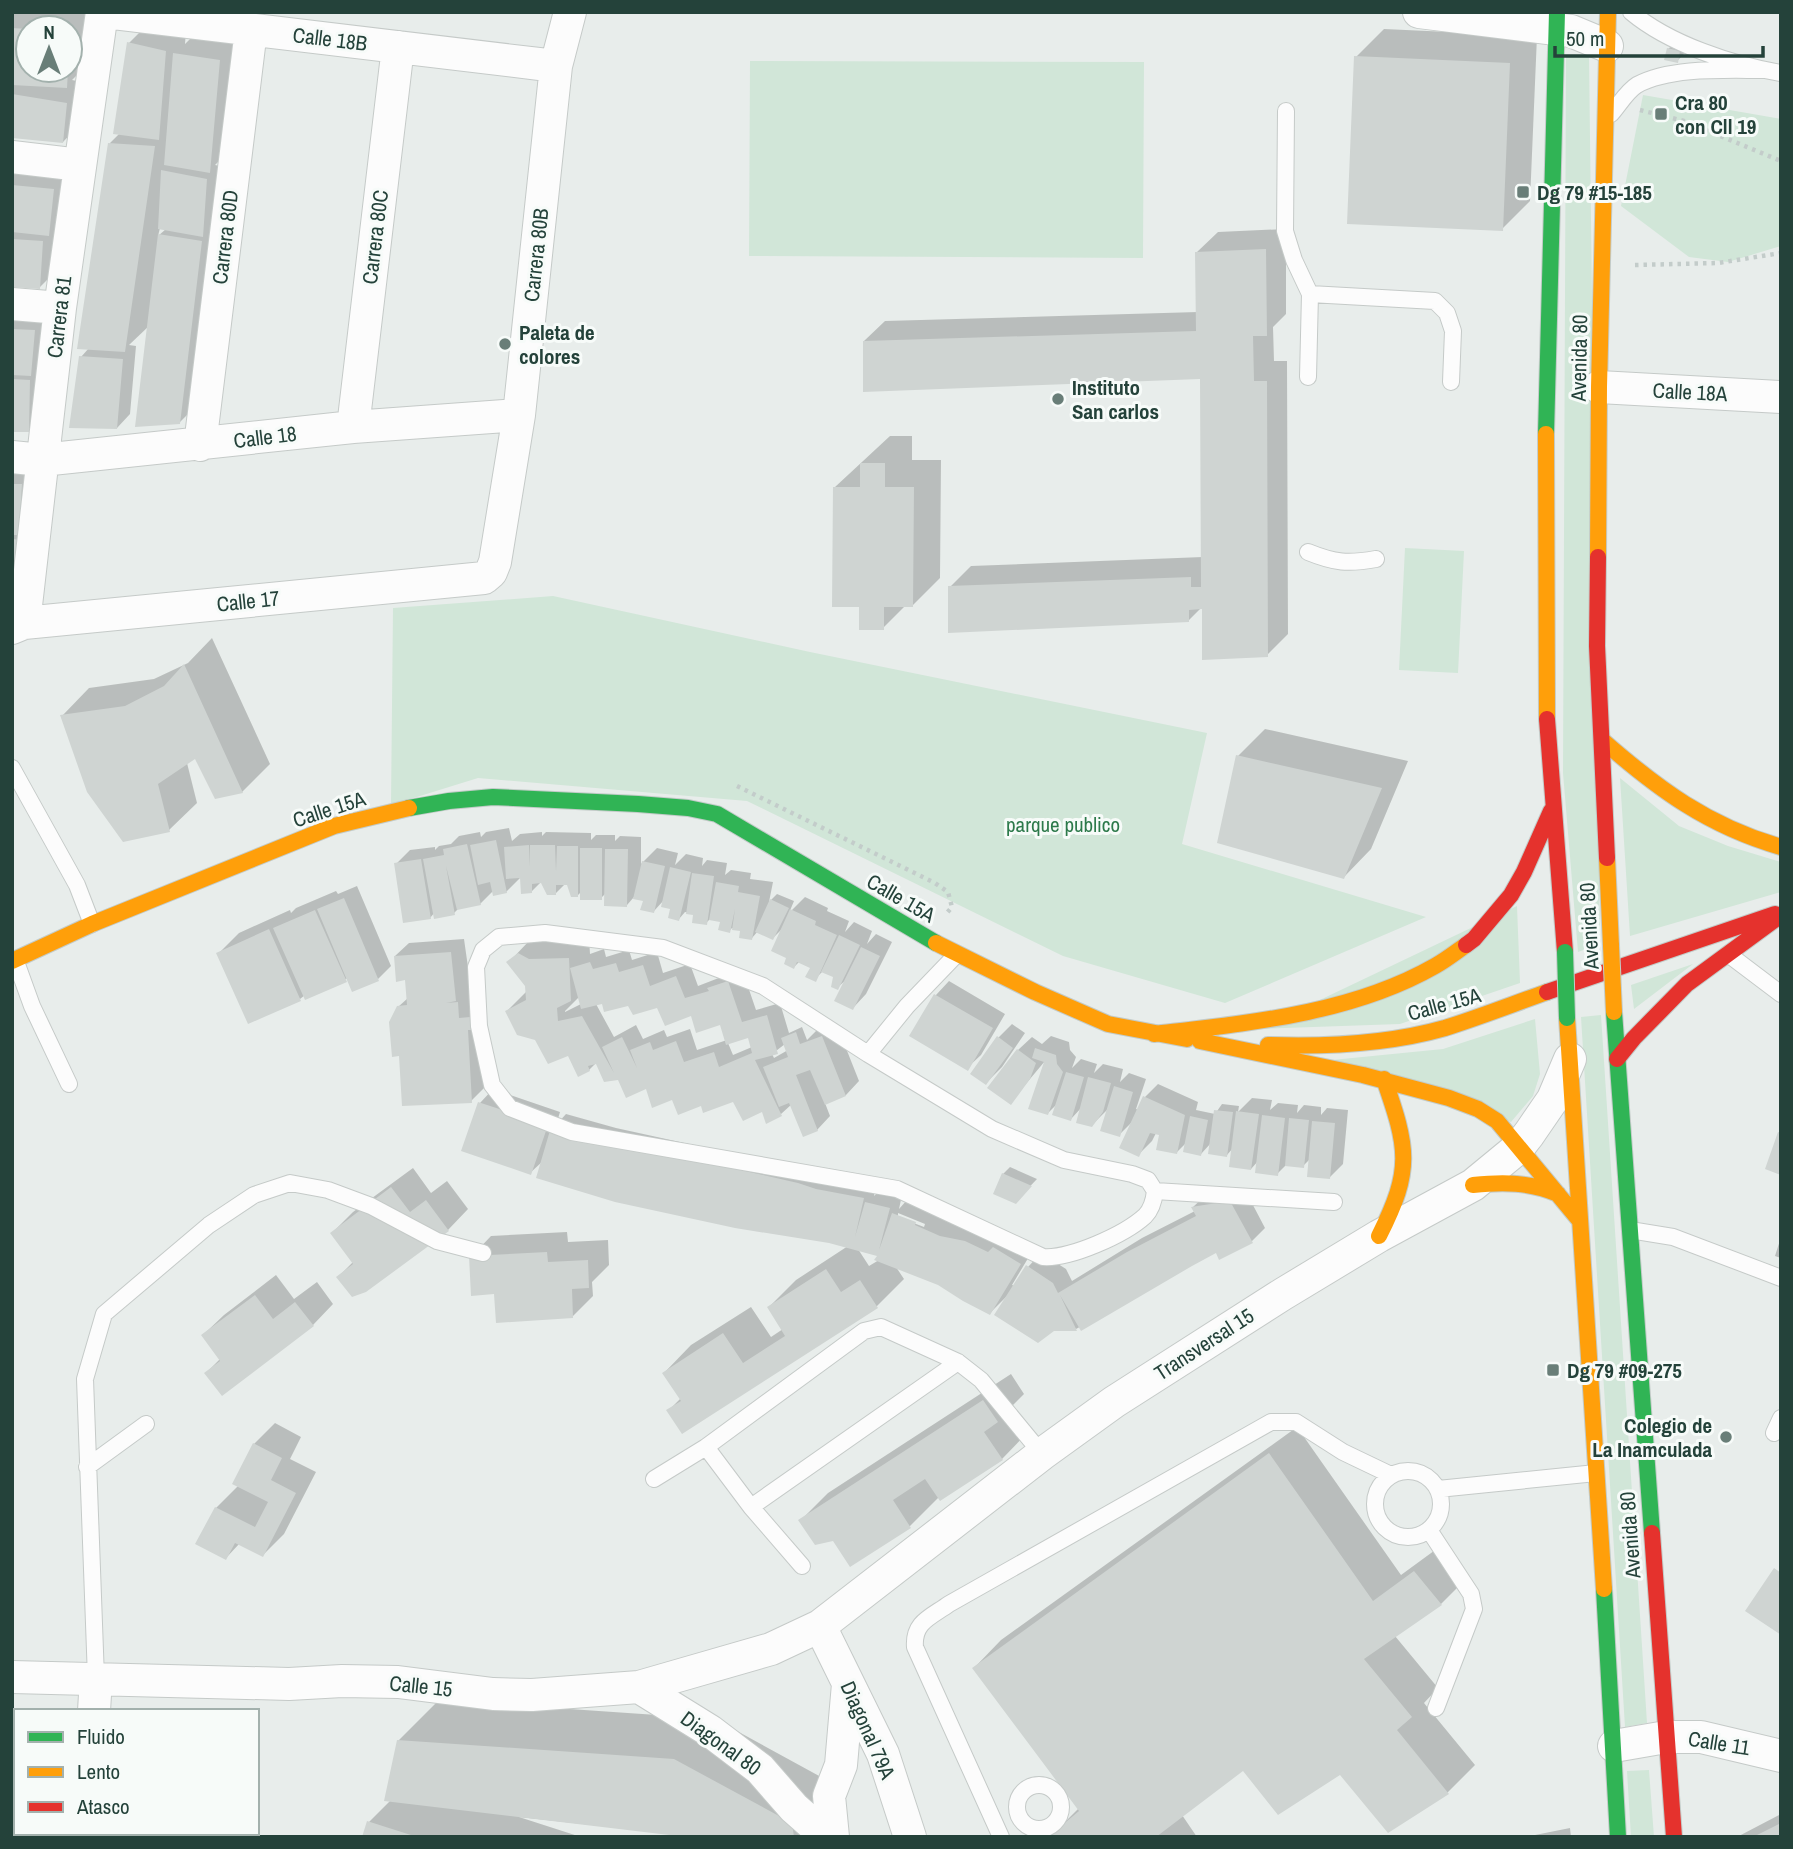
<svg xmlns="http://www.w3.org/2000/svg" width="1793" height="1849" font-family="'Archivo Narrow',sans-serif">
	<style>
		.green { fill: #d1e6d8 }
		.shadow { fill: #0003; fill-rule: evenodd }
		.building { fill: #cfd4d2 }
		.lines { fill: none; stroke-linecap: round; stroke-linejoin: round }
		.lane-casing { stroke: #c5cac8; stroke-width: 18 }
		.street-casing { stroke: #c5cac8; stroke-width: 34 }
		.fast-casing { stroke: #c3cbc8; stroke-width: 18 }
		.slow-casing { stroke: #c3cbc8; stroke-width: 18 }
		.jam-casing { stroke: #c3cbc8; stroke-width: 18 }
		.path { stroke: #c3ccca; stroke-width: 4.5; stroke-dasharray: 3.5 5; stroke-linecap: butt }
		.lane { stroke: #fcfcfc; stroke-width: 16 }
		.street { stroke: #fcfcfc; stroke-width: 32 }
		.fast { stroke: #30b455; stroke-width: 16 }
		.slow { stroke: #ff9f0a; stroke-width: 16 }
		.jam { stroke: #e5322d; stroke-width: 16 }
		.fast-bridge-casing { stroke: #c3ccc9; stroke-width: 18; stroke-linecap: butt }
		.slow-bridge-casing { stroke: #c3ccc9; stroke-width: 18; stroke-linecap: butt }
		.fast-bridge { stroke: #30b455; stroke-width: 16 }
		.slow-bridge { stroke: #ff9f0a; stroke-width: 16 }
		.poi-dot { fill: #697e78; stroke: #f7fbf9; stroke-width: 2.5 }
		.labels { text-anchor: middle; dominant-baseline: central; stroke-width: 6; stroke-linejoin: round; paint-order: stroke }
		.street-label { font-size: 21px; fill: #24423a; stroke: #f7fbf9 }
		.poi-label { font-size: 21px; font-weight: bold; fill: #24423a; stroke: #f7fbf9; text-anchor: start }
		.park-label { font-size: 21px; fill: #2d7a4b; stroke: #f7fbf9 }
	</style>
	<rect width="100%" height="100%" fill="#e8edeb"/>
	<path class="green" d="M1566,55L1589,57L1600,944L1578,952L1563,773Z
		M750,61L1144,62L1143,258L749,256Z
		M1643,95L1781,119V246L1728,262L1689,257L1621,206Z
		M1405,548L1464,551L1458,673L1399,670Z
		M553,596L810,652L1207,733L1182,844L1426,917L1225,1003L1063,956L747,801L478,778L391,805L393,608Z
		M1620,778L1679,826L1728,846L1781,862V892L1630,936Z
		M1517,906L1520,983L1400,1024L1259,1029Z
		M1693,964L1634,1009L1631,985Z
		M1601,1015L1647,1723L1625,1727L1581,1017Z
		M1535,1019L1540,1074L1533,1096L1511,1122L1332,1060L1443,1049Z
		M1649,1770L1654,1837H1631L1627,1771Z"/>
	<path class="shadow" d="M12,12H90L87,65L72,80L87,83L83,121L63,142L12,137ZM28,28H70V70H28Z
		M150,22L186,31L185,44L196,33L240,40L230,150L215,165L220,166L200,402L179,423L149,326L129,345L136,346L130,414L117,428L81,357L89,348L110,143L120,133L129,43ZM160,228L166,229L158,236Z
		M1384,29L1537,36L1530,201L1502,229L1356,57Z
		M1675,43L1685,45L1684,54L1677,61L1668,49Z
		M12,171L66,176L60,267L39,288L12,285Z
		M1286,229V314L1273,327L1274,361H1287L1288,634L1267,655L1204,605L1189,620L950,587L971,566L1203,557L1202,378L864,341L885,321L1198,312L1197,252L1218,232Z
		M12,307L54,310L42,417L28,430H12Z
		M890,436H912V460H941L940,578L913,605H906L883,628L861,605L835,487Z
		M12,469L34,471L12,597Z
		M212,638L270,764L242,792L196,756L187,763L197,803L169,830L62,716L89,688L154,679L188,663Z
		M1265,729L1408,761L1371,849L1344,877L1238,756Z
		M509,828L512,841L520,834L542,832V836L546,832L591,833V840L596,835H615V841L620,836L641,837V864L657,848L678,853L675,865L686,854L703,858L702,866L707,860L727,863L725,875L731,870L751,873L750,879L773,882L769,902L777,894L794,901L789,913L805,897L828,908L827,911L849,921L845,932L854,922L872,931L867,944L876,934L892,942L866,994L853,1008L847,979L837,988L835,976L823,971L815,979L812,967L800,961L794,967L789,957L782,929L773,938L758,931L752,938L742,930L732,928L729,931L722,921L711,918L706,923L695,914L685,912L679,919L664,900L654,911L645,899L634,897L627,905L606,893L601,898L582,891L577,896L569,884H565L556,893L542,881L531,892L521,877L506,892L494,890L480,904L459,908L454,913L435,912L430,918L396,864L410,850L435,847V850L439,846L451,844L459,836L480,832L481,837L486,832Z
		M357,886L391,966L378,979L348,978L305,995L300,999L218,954L239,933L290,910L291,913L296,908L336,891L338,894Z
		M589,938L590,954L604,949L606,957L629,950L632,960L657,952L663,973L690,964L698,986L742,969L756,1010L780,1003L789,1033L802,1027L807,1040L816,1031L836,1023L859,1081L846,1095L825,1103L830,1116L817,1130L792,1104L781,1114L734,1099L702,1104L673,1097L619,1078L597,1062L589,1070L569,1054L536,1039L507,1011L527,991V985L509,962L529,941ZM579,997L581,1004L565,1012V1011ZM603,1002L658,1006L692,1014L721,1023L727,1040L697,1050L690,1029L667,1037L664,1030L643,1039L636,1025L614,1037L596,1004ZM749,1036L752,1047L733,1055L728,1043ZM785,1044L788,1050L774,1058L772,1054Z
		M464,939L485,1087L471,1101L398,1007L408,998L406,978L395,956L409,943Z
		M949,981L1005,1014L981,1055L967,1068L911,1035L936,995Z
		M1012,1024L1025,1033L1002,1067L986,1083L998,1038Z
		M1051,1036L1069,1042L1070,1050L1076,1057L1072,1068L1081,1059L1097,1064L1094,1073L1103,1064L1123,1069L1120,1082L1129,1073L1146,1079L1136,1109L1139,1110L1145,1097L1158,1084L1198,1102L1196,1110L1215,1114L1222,1104L1239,1106L1238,1112L1252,1098L1272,1100L1270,1110L1278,1103L1298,1105L1297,1113L1304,1105L1321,1107V1115L1327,1108L1348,1110L1343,1164L1330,1177L1310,1159L1303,1166L1287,1164L1277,1174L1259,1160L1251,1169L1233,1148L1227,1155L1211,1143L1201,1154L1187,1142L1177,1152L1161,1134L1156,1133L1152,1141L1139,1154L1133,1121L1119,1135L1109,1108L1092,1125L1082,1107L1071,1119L1057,1104L1048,1113L1045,1061L1010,1103L1018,1050L1032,1037L1042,1044Z
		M493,1089L560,1112L556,1125L566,1114L616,1128L876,1185L874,1196L881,1189L902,1195L899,1209L907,1200L1033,1250L1012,1285L1015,1286L1028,1267L1041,1253L1066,1269L1072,1281L1142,1238L1195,1211L1193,1207L1207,1194L1244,1188L1265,1228L1252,1241L1217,1251L1076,1329L1007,1296L990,1313L939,1283L896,1267L904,1279L877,1306L669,1410L681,1398L664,1373L691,1345L751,1307L771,1337L783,1329L769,1307L796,1280L848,1246L543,1161L530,1173L480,1103ZM898,1213L925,1224L924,1227L898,1217ZM858,1249L880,1255L879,1260L869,1266Z
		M1010,1167L1037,1179L1015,1202L1003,1174Z
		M413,1168L431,1193L447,1181L468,1209L448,1230L338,1277L354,1261L332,1233L353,1212Z
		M567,1232L568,1242L608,1240L609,1265L592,1282L593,1296L573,1316L496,1292L471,1257L491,1236Z
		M1781,1237V1258L1775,1256Z
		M276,1275L294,1299L317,1282L333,1304L313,1325L206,1373L221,1358L203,1335L224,1315Z
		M1011,1374L1024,1394L1012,1406L1029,1431L1002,1459L939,1497L910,1526L834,1539L801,1520L828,1493Z
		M275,1423L301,1437L290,1459L316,1472L284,1534L263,1555L240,1543L226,1558L198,1544L216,1508L239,1485L254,1444Z
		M1297,1427L1401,1575L1442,1545L1468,1577L1441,1604L1395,1636L1438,1688L1424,1703L1475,1765L1447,1793L1341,1772L1244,1768L1182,1815L1197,1837H1050L1079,1808L974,1668L1001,1640Z
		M439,1700L715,1719L832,1783L839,1837H701L519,1817L581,1837H364L369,1822L391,1800L398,1741Z
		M1781,1814V1837H1737Z
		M1570,1828L1571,1837H1525Z
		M115,1833H172V1837H115Z"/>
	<path class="building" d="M12,28L28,29V70H68L67,88L12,85Z
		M127,42L166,51L159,140L113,134Z
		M1667,48L1680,51L1678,63L1664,60Z
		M173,53L220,60L210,173L164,165Z
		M1354,56L1510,63L1503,231L1347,224Z
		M12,94L67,103L63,143L12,138Z
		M108,143L155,146L125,352L77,349Z
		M161,170L207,179L203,237L158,229Z
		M12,185L54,189L49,236L12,232Z
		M158,234L202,241L180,424L135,427Z
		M12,239L43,241L40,289L12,287Z
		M1266,249L1267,336H1253L1254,381H1267L1268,657L1202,660V609L1189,610V622L948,633V586L1191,577V587H1201L1200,379L863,392V341L1196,331L1195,252Z
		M12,329L35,330L31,376L12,375Z
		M79,356L123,359L117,429L69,428Z
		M12,379L30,380L29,432H12Z
		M860,463H885V487H914L913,607H884V630H859V607H832L833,487H860Z
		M12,484H22L19,535H12Z
		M12,539L21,540L12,599Z
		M184,664L243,793L215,799L195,759L158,784L170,832L123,842L87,792L60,715L125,706L164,686Z
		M1236,755L1382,788L1344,879L1217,843Z
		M496,840L507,893L493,896L490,882L478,885L470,845Z
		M467,844L481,905L457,910L446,866L455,915L434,919L423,859L444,855L443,849Z
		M529,845L530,867V845H555L556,871L557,846H578V897H571L567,885H556V895H547L541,883L532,884V893L521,894L520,878L506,879L504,847Z
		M580,848H602V900H580Z
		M605,849H628L627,907L604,906Z
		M421,859L431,919L403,923L394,863Z
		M642,861L665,866L654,913L640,910L643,901L633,899Z
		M670,867L691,872L679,921L668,918L670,909L661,907Z
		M692,873L714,876L707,925L692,923L693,915L686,914Z
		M716,882L739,886L738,892L760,896L752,940L739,938L740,931L732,930L735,909L730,933L718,930L720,922L709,920Z
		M344,898L379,981L352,992L317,909Z
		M770,899L789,908L773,940L755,932Z
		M790,909L816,921L815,925L837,935L816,982L805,977L810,968L797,962L794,969L784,964L786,958L771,951Z
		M315,910L347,982L305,1000L273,928Z
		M269,929L301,1001L248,1024L216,953Z
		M839,935L860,945L838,990L831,987L833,977L821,972Z
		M861,947L880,956L853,1010L834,1001Z
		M451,952L456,1001L446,1003L458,1002L459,1018L470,1017L471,1030H468L472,1103L402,1106L399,1056L392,1057L389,1022L397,1006L407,1005L405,980L396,982L394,956Z
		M518,953L529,959L569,958L571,1001L557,1008L558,1021L582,1016L614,1073L602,1047L622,1037L637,1068L630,1050L650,1042L653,1050L676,1041L684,1062L714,1052L719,1067L752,1053L748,1038L726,1045L720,1025L696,1033L691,1016L665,1026L657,1008L633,1015L628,1006L604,1012L602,1004L581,1009L570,968L590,962L593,969L616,963L619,972L643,965L650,986L676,976L685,998L709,991L707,988L728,981L742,1022L767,1015L778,1054L755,1060L782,1116L766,1124L762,1112L743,1121L733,1102L703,1113L701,1106L678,1115L672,1100L652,1108L646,1089L626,1098L618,1080L604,1082L596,1064L588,1066L590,1071L578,1077L568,1056L548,1064L535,1040L517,1035L505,1011L526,1000L525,986L506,962Z
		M934,994L993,1028L968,1071L909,1036Z
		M796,1032L800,1044L822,1036L846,1096L825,1105L810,1070L796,1075L818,1131L803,1137L789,1103L779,1107L763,1067L788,1057L781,1038Z
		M997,1036L1013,1048L986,1085L970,1074Z
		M1035,1048L1056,1055L1057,1064L1063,1072L1048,1115L1028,1109L1044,1062L1032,1058Z
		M1017,1049L1036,1063L1030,1079L1011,1105L987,1088Z
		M1066,1072L1084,1077L1071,1121L1052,1115Z
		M1088,1077L1111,1083L1103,1112L1092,1127L1076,1123Z
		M1114,1086L1133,1092L1120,1137L1100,1131Z
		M1143,1096L1185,1115L1177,1154L1156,1150L1159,1135L1150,1133L1139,1157L1119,1148Z
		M478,1102L548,1125L531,1175L461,1151Z
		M1214,1110L1233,1112L1227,1157L1208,1154Z
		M1236,1111L1259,1114L1251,1170L1229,1167Z
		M1262,1115L1285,1118L1278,1176L1255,1173Z
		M1190,1116L1208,1120L1201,1156L1183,1152Z
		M1289,1118L1309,1120L1304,1168L1285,1166Z
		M1312,1121L1335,1123L1330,1179L1307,1177Z
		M551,1127L798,1183L816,1189L864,1198L855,1237L865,1202L890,1208L879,1250L892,1213L916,1222L915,1225L940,1236L965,1241L988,1252L993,1247L1021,1264L990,1315L963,1301L938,1285L874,1260L877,1256L829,1243L735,1228L615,1202L536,1178Z
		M1778,1132L1781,1133V1175L1765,1169Z
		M1002,1173L1032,1186L1016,1204L993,1194Z
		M391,1187L410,1212L426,1200L449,1231L366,1292L352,1297L336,1277L353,1264L330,1233Z
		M1230,1201L1253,1243L1219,1260L1216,1253L1192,1266L1081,1331L1060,1295L1077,1331H1054L1038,1343L994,1315L1026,1265L1053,1283L1058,1293L1127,1252L1196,1216L1191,1207Z
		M547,1252L548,1262L588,1260L589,1288L572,1289L573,1318L496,1323L494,1294L471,1296L469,1256Z
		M826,1269L841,1292L860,1280L878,1308L682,1434L666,1410L681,1401L662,1373L723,1333L743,1363L785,1336L767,1307Z
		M255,1295L273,1319L295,1302L314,1326L222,1396L204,1373L220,1361L201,1335Z
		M983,1400L998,1422L984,1432L1003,1460L940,1501L925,1479L893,1500L911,1528L850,1567L833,1541L815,1545L798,1520Z
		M253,1443L282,1458L271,1480L296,1493L263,1557L235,1543L226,1560L195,1544L215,1507L255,1527L268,1502L232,1484Z
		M1269,1453L1373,1601L1414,1571L1442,1605L1364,1659L1412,1717L1397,1730L1449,1794L1388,1833L1340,1775L1278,1815L1243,1771L1156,1837H1048L1079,1811L972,1668Z
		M1774,1568L1781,1573V1635L1745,1611Z
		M397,1740L674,1759L792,1823L794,1837H686L384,1801Z
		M367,1821L414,1836V1837H362Z
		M1781,1823V1837H1753Z
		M113,1833H154V1837H113Z"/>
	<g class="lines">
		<g class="lane-casing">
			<path id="lane" d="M1631,12C1669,44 1733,65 1781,73
				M1286,111L1285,231L1294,260L1310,294L1435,301L1447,313L1453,331L1451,382
				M1611,114C1619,105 1627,91 1637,85C1670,67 1725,70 1762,70
				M1308,377L1310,294
				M1308,552C1335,563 1348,564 1376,559
				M12,768L77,885L92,924
				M545,933L663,948L763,986L868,1054L992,1129L1064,1160L1132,1174L1148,1180L1155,1191C1154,1200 1152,1209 1145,1216C1124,1235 1070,1259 1043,1257L897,1189L572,1132L510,1108L492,1085L479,1026L476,967L483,950L499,937Z
				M1728,954L1781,994
				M15,959L32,1006L69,1084
				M868,1054L907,1006L957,954
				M1155,1191L1334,1202
				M1630,1230L1673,1237L1781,1278
				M1774,1433L1781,1418
				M87,1467L146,1424
				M1375 1504a33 33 0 1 1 66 0a33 33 0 1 1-66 0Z
				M654,1479L706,1447
				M1438,1489L1596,1473
				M751,1507L958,1362
				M1429,1530L1471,1594L1474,1609L1436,1708
				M802,1566L751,1507L706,1447L864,1331L881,1327L958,1362L981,1380L1042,1454
				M96,1678L85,1379L104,1314L209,1225L254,1195L290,1183L328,1190L371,1206L437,1241L483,1253
				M1017 1807a22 22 0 1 1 44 0a22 22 0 1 1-44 0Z
				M1001,1837L915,1647C913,1622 931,1617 949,1604L1271,1422H1296L1343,1452L1391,1475"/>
		</g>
		<g class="street-casing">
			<path id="street" d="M105,12L556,66
				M1419,12L1571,31L1607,46
				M12,157L80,165
				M12,304L60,308
				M1599,387L1781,397
				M353,427L398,47
				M200,445L251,30
				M12,457L42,460L353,427L519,415
				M12,622L24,623L484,578L491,572L495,562L519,415L556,66L570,12
				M12,628L24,623L60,308L102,12
				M820,1626L883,1754L910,1837
				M12,1677L289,1684L342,1681L398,1682L493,1694L532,1695L639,1687L771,1649L820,1626L1042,1454L1114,1402L1283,1294L1379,1236L1473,1185L1518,1148L1529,1134L1553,1099L1570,1059
				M639,1687L710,1731L760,1769L794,1808L827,1837
				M94,1711L96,1678
				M1614,1746L1666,1737H1701L1781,1756
				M86,1837V1833
				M833,1837L829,1796L841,1765L848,1684"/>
		</g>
		<g class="fast-casing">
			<path id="fast" d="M1546,434L1557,12
				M409,808L449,801L493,797L638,804L688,808L717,814L936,943
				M1614,1012L1652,1533
				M1604,1589L1618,1837"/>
		</g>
		<g class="slow-casing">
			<path id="slow" d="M1546,434L1547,719
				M1598,557L1599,387L1608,12
				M1602,740C1658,789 1708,826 1781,847
				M1607,858L1611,946
				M936,943L1035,992L1108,1024L1187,1039
				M12,961L92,924L334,826L409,808
				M1567,1018L1604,1589
				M1154,1034C1248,1023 1351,1014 1435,966C1446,960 1456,952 1466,945
				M1200,1041L1363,1075L1449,1098L1478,1109L1497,1121L1580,1221
				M1268,1045C1327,1047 1389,1044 1445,1028C1480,1017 1513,1004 1547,992
				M1473,1185C1503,1182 1530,1182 1558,1194
				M1379,1236C1413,1169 1408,1148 1384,1079"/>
		</g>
		<g class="jam-casing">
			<path id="jam" d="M1598,557L1597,646L1607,858
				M1547,719L1565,952
				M1466,945L1474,939L1511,895L1524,872L1551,811
				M1547,992L1775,914
				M1617,1059L1634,1038L1687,984L1781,915
				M1652,1533L1674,1837"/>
		</g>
		<path class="path" d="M1640,110L1684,121L1781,161
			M1635,265L1718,263L1781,253
			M737,786L935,883L948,892L952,907L946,914"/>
		<use href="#lane" class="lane"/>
		<use href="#street" class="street"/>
		<use href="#fast" class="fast"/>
		<use href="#slow" class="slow"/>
		<use href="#jam" class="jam"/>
		<g class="fast-bridge-casing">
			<path id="fast-bridge" d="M1565,952L1567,1018"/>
		</g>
		<g class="slow-bridge-casing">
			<path id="slow-bridge" d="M1611,946L1614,1012"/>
		</g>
		<use href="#fast-bridge" class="fast-bridge"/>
		<use href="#slow-bridge" class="slow-bridge"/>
	</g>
	<g class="poi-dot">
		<rect x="1654" y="107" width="14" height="14" rx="3.5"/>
		<rect x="1516" y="185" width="14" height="14" rx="3.5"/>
		<circle cx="505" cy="344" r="7"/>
		<circle cx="1058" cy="399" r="7"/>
		<rect x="1546" y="1363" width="14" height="14" rx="3.5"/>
		<circle cx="1726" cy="1437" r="7"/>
	</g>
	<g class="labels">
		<g class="street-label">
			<text transform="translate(330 39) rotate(7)">Calle 18B</text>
			<text transform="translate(225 237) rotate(-83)">Carrera 80D</text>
			<text transform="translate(375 237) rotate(-83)">Carrera 80C</text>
			<text transform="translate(536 255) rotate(-84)">Carrera 80B</text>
			<text transform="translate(59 317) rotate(-83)">Carrera 81</text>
			<text transform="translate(1579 358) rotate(-89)">Avenida 80</text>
			<text transform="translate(1690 392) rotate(3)">Calle 18A</text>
			<text transform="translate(265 437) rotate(-7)">Calle 18</text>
			<text transform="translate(248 601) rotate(-6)">Calle 17</text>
			<text transform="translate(329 809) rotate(-18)">Calle 15A</text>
			<text transform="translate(901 898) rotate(30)">Calle 15A</text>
			<text transform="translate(1589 926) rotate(-93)">Avenida 80</text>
			<text transform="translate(1444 1004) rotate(-15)">Calle 15A</text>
			<text transform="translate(1204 1344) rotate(-33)">Transversal 15</text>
			<text transform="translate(1630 1535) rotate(-94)">Avenida 80</text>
			<text transform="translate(421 1686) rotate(6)">Calle 15</text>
			<text transform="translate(868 1730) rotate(66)">Diagonal 79A</text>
			<text transform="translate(721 1743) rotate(36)">Diagonal 80</text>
			<text transform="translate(1719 1743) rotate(9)">Calle 11</text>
		</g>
		<g class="poi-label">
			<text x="1675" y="102">Cra 80<tspan x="1675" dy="24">con Cll 19</tspan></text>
			<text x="1537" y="192">Dg 79 #15-185</text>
			<text x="519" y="332">Paleta de<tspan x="519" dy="24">colores</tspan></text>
			<text x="1072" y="387">Instituto<tspan x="1072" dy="24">San carlos</tspan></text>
			<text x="1567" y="1370">Dg 79 #09-275</text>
			<text x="1712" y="1425" text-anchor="end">Colegio de<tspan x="1712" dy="24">La Inamculada</tspan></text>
		</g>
		<g class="park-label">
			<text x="1063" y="824">parque publico</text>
		</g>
	</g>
	<rect width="1793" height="1849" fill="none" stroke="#24423a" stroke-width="28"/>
	<rect x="14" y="1709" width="245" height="126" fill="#f7fbf9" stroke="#a3b1ad" stroke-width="2"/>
	<rect x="28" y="1732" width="35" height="10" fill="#30b455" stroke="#a3b1ad" stroke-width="2"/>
	<text x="77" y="1744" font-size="21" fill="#24423a">Fluido</text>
	<rect x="28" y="1767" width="35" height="10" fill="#ff9f0a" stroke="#a3b1ad" stroke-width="2"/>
	<text x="77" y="1779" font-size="21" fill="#24423a">Lento</text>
	<rect x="28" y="1802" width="35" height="10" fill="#e5322d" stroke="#a3b1ad" stroke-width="2"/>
	<text x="77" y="1814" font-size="21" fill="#24423a">Atasco</text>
	<g transform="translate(49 49)"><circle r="33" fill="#f7fbf9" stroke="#a3b1ad" stroke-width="2"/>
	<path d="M0-5L12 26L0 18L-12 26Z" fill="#697e78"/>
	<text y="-10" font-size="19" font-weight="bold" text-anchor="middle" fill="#24423a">N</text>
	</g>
	<path d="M1555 46v10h208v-10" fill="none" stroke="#24423a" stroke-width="3.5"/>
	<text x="1566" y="46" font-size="21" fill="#24423a" stroke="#f7fbf9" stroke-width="5" paint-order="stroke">50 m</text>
</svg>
